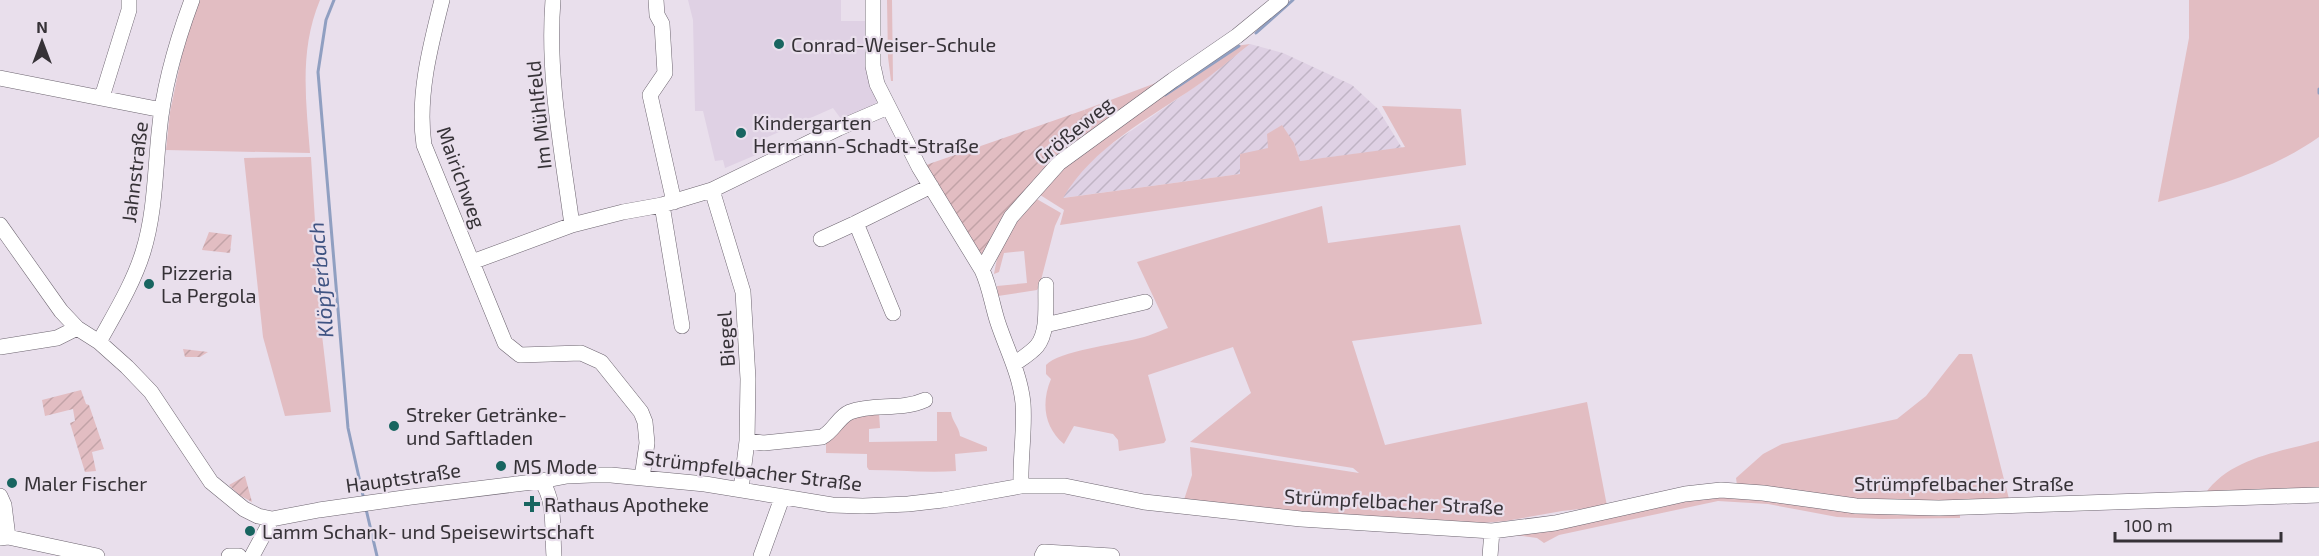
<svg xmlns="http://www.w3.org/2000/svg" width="2319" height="556" font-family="'Exo 2',sans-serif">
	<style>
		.built { fill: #dfd1e4 }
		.industrial { fill: url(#industrial-furrows) }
		.green { fill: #e2bdc2 }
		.garden { fill: url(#garden-furrows) }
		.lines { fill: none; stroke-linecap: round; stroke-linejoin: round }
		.stream { stroke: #909fc1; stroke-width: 3 }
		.minor-casing { stroke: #6d6570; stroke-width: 16 }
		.minor { stroke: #fff; stroke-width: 15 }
		.poi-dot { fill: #186560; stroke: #e9dfec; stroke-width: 2 }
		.labels { text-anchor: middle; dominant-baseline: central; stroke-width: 4.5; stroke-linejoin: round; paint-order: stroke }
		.poi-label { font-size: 20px; fill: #363237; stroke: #e9dfec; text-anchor: start }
		.street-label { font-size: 20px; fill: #363237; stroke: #e9dfec }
		.water-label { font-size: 21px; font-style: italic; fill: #3f5382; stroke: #e9dfec }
	</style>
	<defs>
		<pattern id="industrial-furrows" width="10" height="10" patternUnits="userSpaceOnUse" patternTransform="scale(1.5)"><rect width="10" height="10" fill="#dfd1e4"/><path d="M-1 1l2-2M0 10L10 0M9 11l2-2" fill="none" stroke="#c0b4c4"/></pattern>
		<pattern id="garden-furrows" width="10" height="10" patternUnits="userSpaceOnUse" patternTransform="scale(1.5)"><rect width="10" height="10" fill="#e2bdc2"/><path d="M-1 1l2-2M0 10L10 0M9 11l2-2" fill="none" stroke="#c2a3a7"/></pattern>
	</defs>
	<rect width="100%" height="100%" fill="#e9dfec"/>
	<path class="built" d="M688,0H841V21H865L866,68L877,101L870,112L844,123L833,108L761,140L758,154L725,168L723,160L715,161L703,111H695L693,20Z"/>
	<path class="industrial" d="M1250,44L1283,53L1352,85L1378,109L1402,148L1300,161L1294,143L1268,148L1240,174L1062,198L1083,168L1106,148L1199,84Z"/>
	<path class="green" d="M197,0H320C299,50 306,100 310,153L166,150L170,112L190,16Z
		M887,0H892L893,81H891L888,57Z
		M2189,0H2319V137C2271,171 2214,187 2158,202L2189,38Z
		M1250,44C1232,58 1214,74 1195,87C1148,119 1093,147 1063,198L1240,174V154L1268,148L1267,134L1282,125L1294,143L1300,161L1405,147L1382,106L1461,109L1466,165L1060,225L1064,210L1037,193L1062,165L1235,46Z
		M1169,78L1095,134L1084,110Z
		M311,157L322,335L331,412L285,416L263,337L244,158Z
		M1035,198L1061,213L1055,226L1040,284L1037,290L998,296L997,286L1027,283L1024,251L1004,253L999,272L994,274C1001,234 1010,227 1035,198Z
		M1322,206L1328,243L1460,225L1482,324L1352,341L1385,445L1587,402L1607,506L1562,511L1506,521L1457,525L1183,503L1192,475L1190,447L1359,473L1353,468L1190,442L1251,393L1233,347L1148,375L1166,440L1164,443L1119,451L1118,440L1113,434L1074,426L1064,444C1044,427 1041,403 1051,379L1046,374V365C1059,351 1116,344 1136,339C1147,337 1157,332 1168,328L1137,262Z
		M1959,354H1972L2009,499L1857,502L1737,485L1736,478L1763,454L1782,444L1897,419L1926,396Z
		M937,412H951C952,422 959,426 960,436L987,447V451L955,454L956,471C927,473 898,470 869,470L867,467V454L826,453V439L853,415L879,413L880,428L869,429V442L937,441Z
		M2319,441V491L2282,489L2205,494C2230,458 2279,452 2319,441Z
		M1709,496L1960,511V518L1882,519L1837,517L1768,504L1718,501L1559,535L1544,543L1537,538L1514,535Z"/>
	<path class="garden" d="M1084,110L1095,134L982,254H978L926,165Z
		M209,232L232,235L230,253L202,250Z
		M183,349L208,352L200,357H185Z
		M81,390L86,404L89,405L104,449L92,452L96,471L85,472L70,423L75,421L73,409L45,416L42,400Z
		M245,476L252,502L239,495L229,485Z"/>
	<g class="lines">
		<path class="stream" d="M334,0L326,20L318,72L348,428L364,500
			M1256,33L1293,0
			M2319,89V93
			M1165,95L1239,46
			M366,509L377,556"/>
		<g class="minor-casing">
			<path id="minor" d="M442,0C430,47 417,97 424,145L505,343L520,355L581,353L601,362L641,412L645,422L647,443L642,478
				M553,0C547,75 562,150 572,225
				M656,0L657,15L662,24L665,73L650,95L674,202
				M873,0V66L877,84L919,167L982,270C990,287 992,305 998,323C1007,350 1020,374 1023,403C1025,431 1020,458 1021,486
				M0,78L162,110
				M102,97L129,10V0
				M712,190L743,292L748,379L747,441L741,489
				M662,205L682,326
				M0,225L61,311L77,328L99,342L127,367L151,392L211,482L244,509L258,516L272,519L319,510L411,497L541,481L567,476L591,475H611L705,484L832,505L863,506L908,504L943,500L1021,486H1065L1144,502L1301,519L1492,531L1555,523L1685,494L1721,490L1763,493L1856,506L1939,508L2319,495
				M821,239L856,223
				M472,262L572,225L623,212L662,205L712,190L839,128L888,107
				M982,270L1011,217L1059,163L1173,80L1237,36L1281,0
				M893,313L856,223L931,186
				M1045,325L1145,302
				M99,342C115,313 133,284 143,252C155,213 155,173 159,133C163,88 176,43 192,0
				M0,347L57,338L77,328
				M1014,364C1021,359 1031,353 1037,346C1049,331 1045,304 1046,285
				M747,441L764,443L822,437C834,431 838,417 850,412C874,403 900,411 925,400
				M541,481C556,499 552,534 554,556
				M0,496L4,505L8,537
				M0,538L8,537L97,556
				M229,556H239
				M252,556L272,519
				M761,556L782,498
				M1042,556L1044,552L1112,556
				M1490,556L1492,531"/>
		</g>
		<use href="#minor" class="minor"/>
	</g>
	<g class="poi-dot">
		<circle cx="779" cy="44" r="6"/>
		<circle cx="741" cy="133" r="6"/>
		<circle cx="149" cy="284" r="6"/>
		<circle cx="394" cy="426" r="6"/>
		<circle cx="501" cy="466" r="6"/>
		<circle cx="12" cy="483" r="6"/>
		<path d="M529 495h6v6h6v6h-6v6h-6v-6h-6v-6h6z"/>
		<circle cx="250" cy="531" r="6"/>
	</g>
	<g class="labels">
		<g class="poi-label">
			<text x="791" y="44">Conrad-Weiser-Schule</text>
			<text x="753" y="122">Kindergarten<tspan x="753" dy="23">Hermann-Schadt-Straße</tspan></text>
			<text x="161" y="272">Pizzeria<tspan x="161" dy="23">La Pergola</tspan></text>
			<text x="406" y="414">Streker Getränke-<tspan x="406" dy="23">und Saftladen</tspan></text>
			<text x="513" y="466">MS Mode</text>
			<text x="24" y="483">Maler Fischer</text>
			<text x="544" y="504">Rathaus Apotheke</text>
			<text x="262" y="531">Lamm Schank- und Speisewirtschaft</text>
		</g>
		<g class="street-label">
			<text transform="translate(538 115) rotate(-96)">Im Mühlfeld</text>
			<text transform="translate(1073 130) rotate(-39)">Größeweg</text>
			<text transform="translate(134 172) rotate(-83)">Jahnstraße</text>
			<text transform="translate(462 177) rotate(70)">Mairichweg</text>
			<text transform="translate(725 339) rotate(-94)">Biegel</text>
			<text transform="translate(753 470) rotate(7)">Strümpfelbacher Straße</text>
			<text transform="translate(403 477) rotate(-8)">Hauptstraße</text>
			<text x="1964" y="483">Strümpfelbacher Straße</text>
			<text transform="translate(1394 501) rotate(3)">Strümpfelbacher Straße</text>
		</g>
		<g class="water-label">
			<text transform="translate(320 280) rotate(-95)">Klöpferbach</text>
		</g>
	</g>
	<g transform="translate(42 42)" stroke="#e9dfec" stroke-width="4.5" paint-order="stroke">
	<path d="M0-4.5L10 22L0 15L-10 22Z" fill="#363237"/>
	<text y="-9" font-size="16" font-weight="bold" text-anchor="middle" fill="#363237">N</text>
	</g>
	<path d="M2115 532v9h166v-9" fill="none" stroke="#363237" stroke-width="3"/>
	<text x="2124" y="532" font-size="18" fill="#363237" stroke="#e9dfec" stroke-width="4.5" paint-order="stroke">100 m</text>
</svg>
